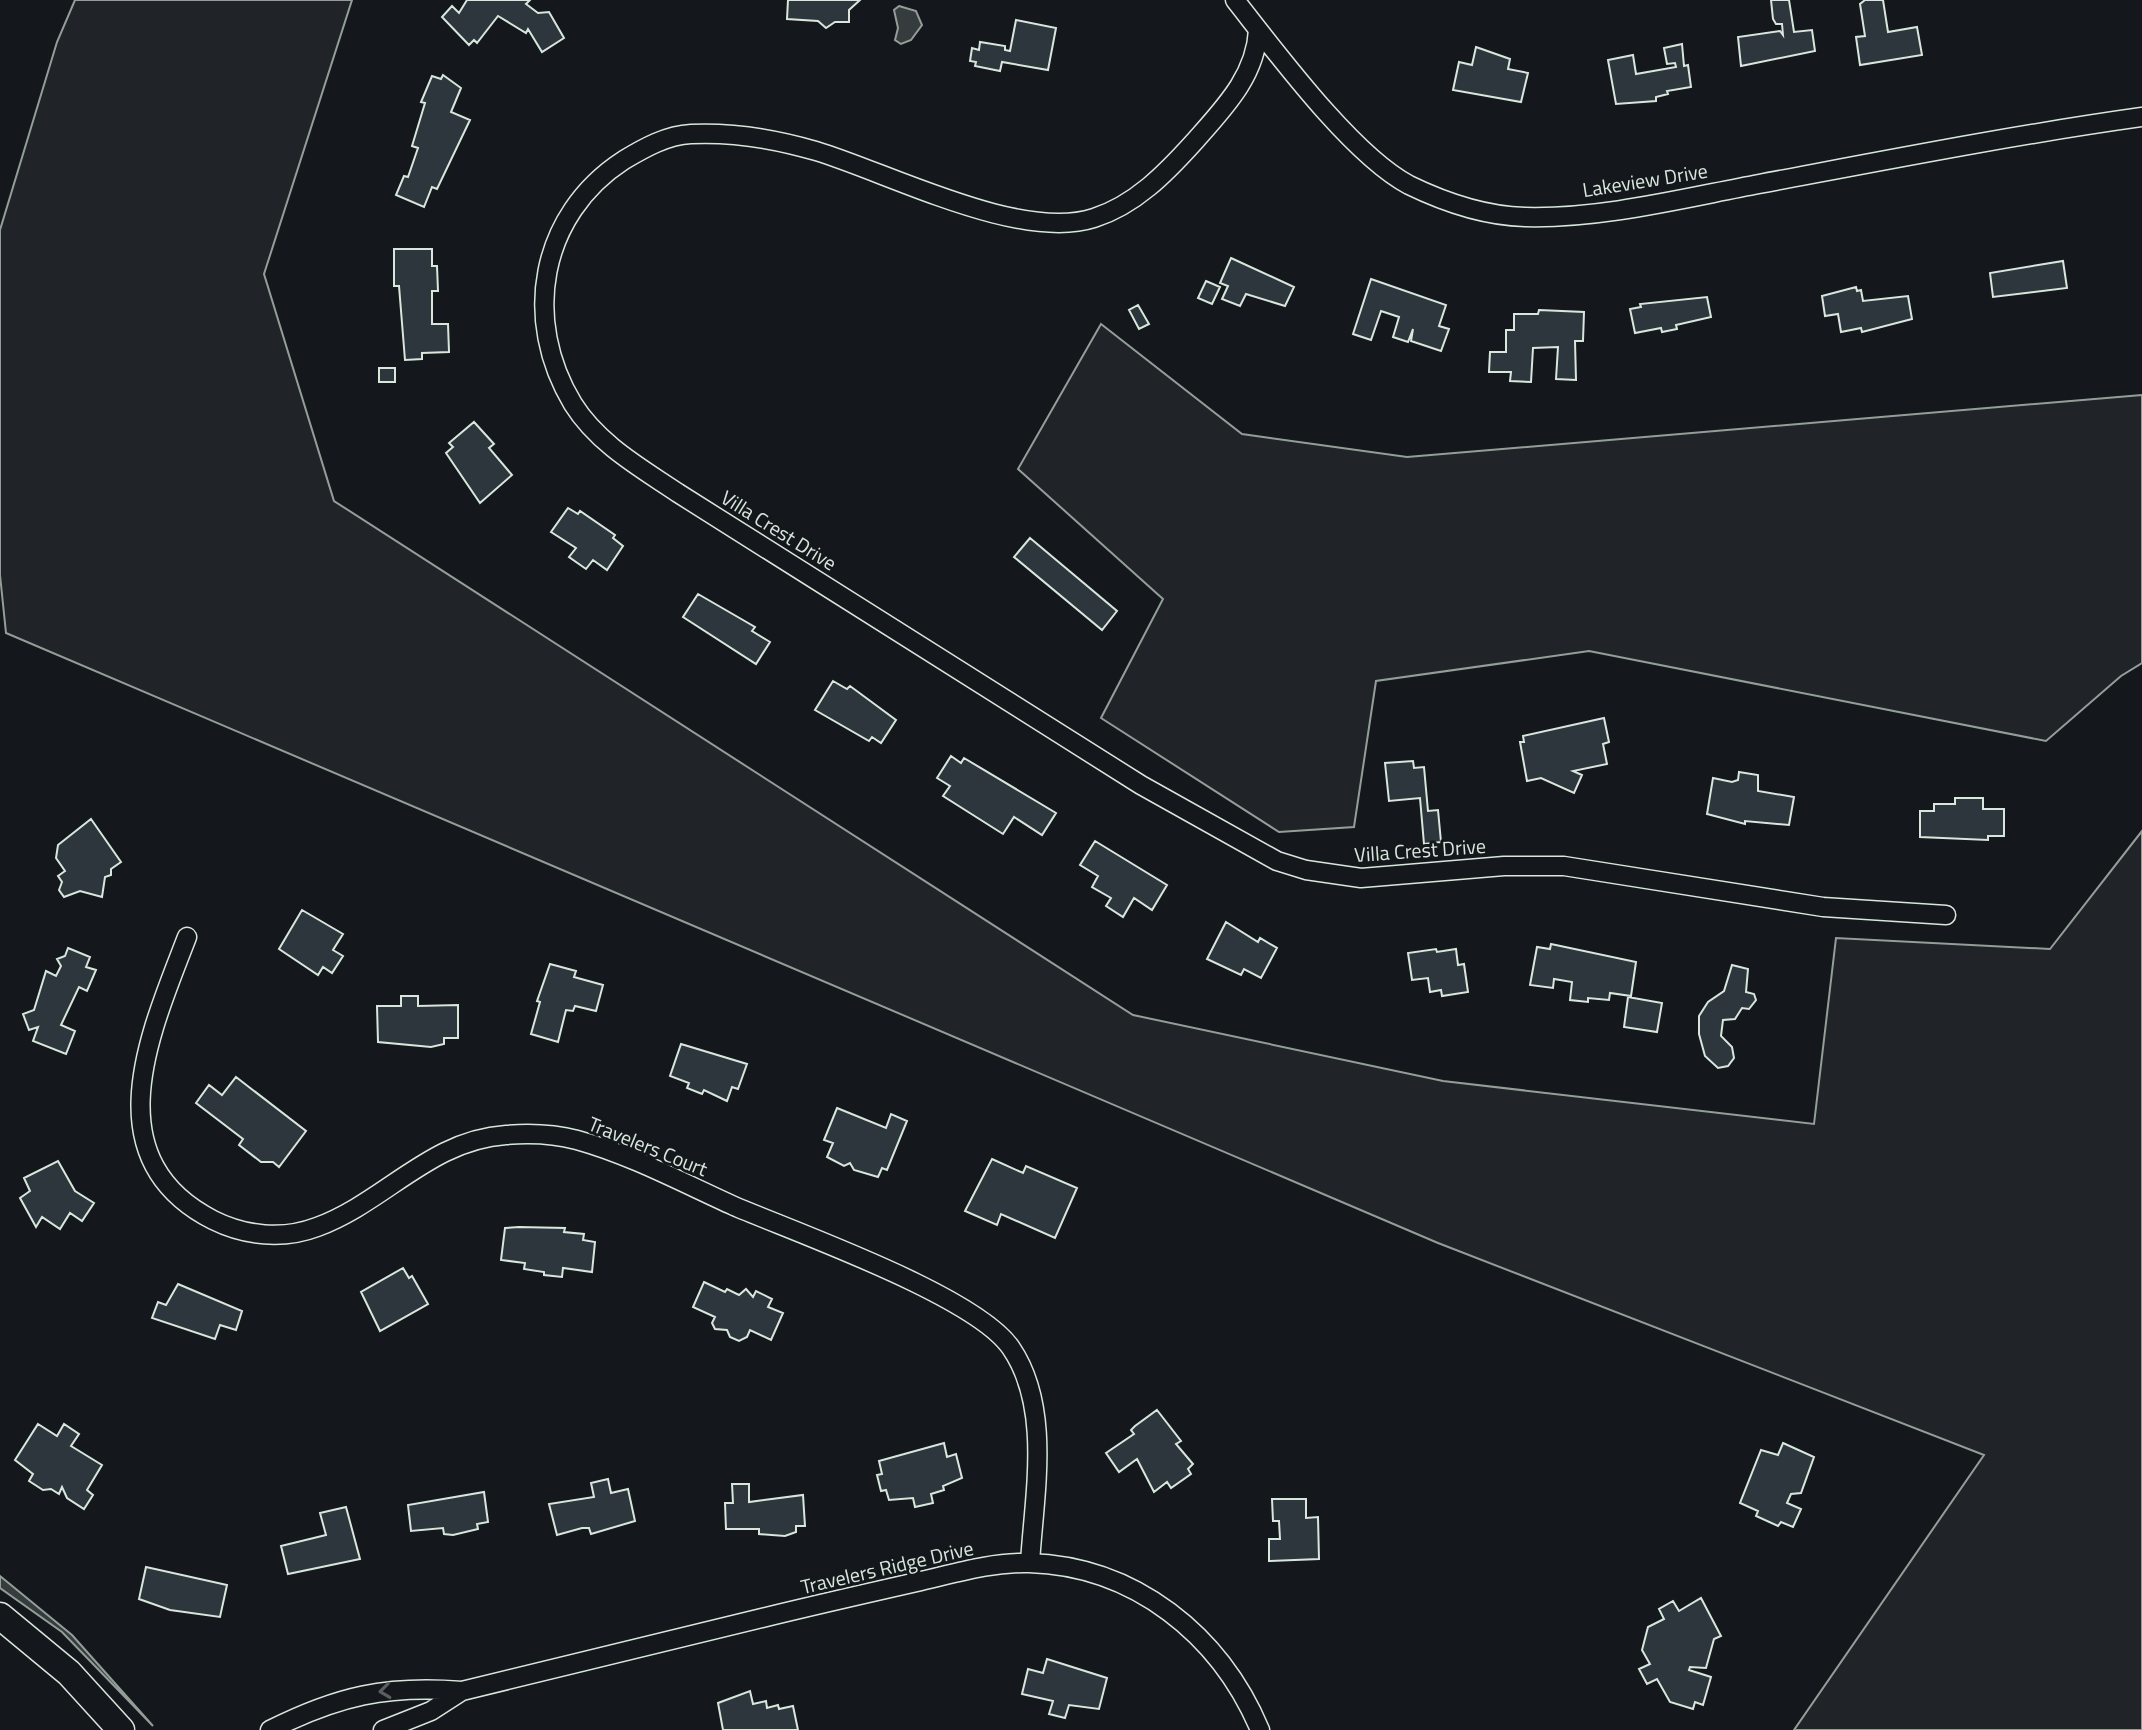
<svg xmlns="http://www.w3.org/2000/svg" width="2142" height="1730" font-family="'Titillium Web',sans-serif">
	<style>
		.green { fill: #202428; stroke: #939e99; stroke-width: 2 }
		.water { fill: #363b3e; stroke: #939e99; stroke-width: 2 }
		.building { fill: #2c363c; stroke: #d8e6dc; stroke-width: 2 }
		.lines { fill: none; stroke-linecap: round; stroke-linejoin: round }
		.minor-casing { stroke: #d8e6dc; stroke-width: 21 }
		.secondary-casing { stroke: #d8e6dc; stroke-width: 29 }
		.minor { stroke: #14181c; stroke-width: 18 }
		.secondary { stroke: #14181c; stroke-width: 26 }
		.oneway { stroke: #59605f }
		.labels { text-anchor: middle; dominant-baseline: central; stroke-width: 6; stroke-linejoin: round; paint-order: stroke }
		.street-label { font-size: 20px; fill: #d8e6dc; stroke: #14181c }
	</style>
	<rect width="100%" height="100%" fill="#14181c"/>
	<path class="green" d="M75,0H352L264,274L334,501L1133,1015L1443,1081L1814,1124L1836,938L2050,949L2142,831V1730H1794L1984,1455L1438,1243L6,633L0,575V230L57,42Z
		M1101,324L1242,434L1407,457L2142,395V663L2121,676L2046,741L1589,651L1376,681L1354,827L1279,832L1101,718L1163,599L1018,469Z"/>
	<path class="water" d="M899,6L916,11L922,25L911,40L901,44L895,40L898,28L894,10Z
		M0,1576L72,1635L153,1726L62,1632L0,1588Z"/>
	<path class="building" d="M467,0H530L526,4L538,13L549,12L564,38L542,52L528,29L526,33L498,16L477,43L474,40L469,45L442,17L452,6L459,13Z
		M788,0H860L849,10V22H835L826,28L818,21L787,19Z
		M1771,0H1789L1794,32L1812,30L1815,51L1741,66L1738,37L1780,31L1783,35L1782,24H1776L1773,19Z
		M1865,0H1883L1888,32L1917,27L1922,55L1860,65L1856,37L1865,36L1860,4Z
		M1016,20L1056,28L1048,70L1002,62L1000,71L975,66L976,62L970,61L972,48L979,50L980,42L1005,46V50L1010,51Z
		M1682,44L1684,66L1688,65L1691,87L1667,91L1668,94L1656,97V101L1616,104L1608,60L1633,55L1636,74L1676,67L1675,63L1667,64L1664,48Z
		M1476,47L1510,59L1508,69L1528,73L1521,102L1453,90L1459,62L1472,65Z
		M443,75L461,88L451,112L470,120L437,189L432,187L424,207L396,195L404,176L408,177L418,148L412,146L425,103L421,102L432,76L441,79Z
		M394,249H432V266H437L438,291H432V324H448L449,352L422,353V359L405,360L399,286H394Z
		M1231,258L1294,287L1285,306L1246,294L1240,306L1222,299L1228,286L1220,283Z
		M2063,261L2067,288L1993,297L1990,273Z
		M1371,279L1446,305L1439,326L1449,329L1441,351L1411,341L1413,329L1408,342L1393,337L1399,317L1381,311L1371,340L1353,334Z
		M1206,281L1220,287L1212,304L1198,298Z
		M1856,287L1857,291L1861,290L1863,301L1908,296L1912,319L1862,332L1861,328L1841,332L1838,314L1825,316L1822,296Z
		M1707,297L1711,317L1676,325L1677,329L1662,332L1661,328L1635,333L1630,309L1641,307L1640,304Z
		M1138,305L1149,324L1139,329L1129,310Z
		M1539,310L1584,312L1583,341H1575L1576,380L1556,379L1558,347L1533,348L1531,382L1510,381L1511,372H1489L1490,352H1506V330H1514V314H1538Z
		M379,368H395V382H379Z
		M474,422L494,444L489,448L512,475L480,503L446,453L453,447L449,443Z
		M568,508L578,514L580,511L615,535L613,538L623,546L607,570L593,560L586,569L569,557L576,548L551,532Z
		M1030,538L1117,611L1102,630L1014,557Z
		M698,594L755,627L752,631L770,642L756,664L683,617Z
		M833,681L847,689L850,686L896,720L881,743L872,737L869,741L815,710Z
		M1604,718L1609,742L1603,744L1607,764L1573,771L1582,775L1574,793L1541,778L1527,781L1520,742H1524L1523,736Z
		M951,756L961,763L964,758L1056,813L1042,835L1014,817L1003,834L943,796L950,786L937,778Z
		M1413,761L1414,768L1424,767L1428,811L1438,810L1441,842L1424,844L1420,798L1389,801L1385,763Z
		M1739,772L1758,775V791L1794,797L1789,825L1745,821V824L1707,814L1713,778L1732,782L1738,780Z
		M1955,798H1983V809H2004V836H1988V840L1920,837V811H1934V804H1955Z
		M91,819L121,862L111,869V875L105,877L102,897L80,891L64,897L59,890L62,882L58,876L65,871L56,858L58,845Z
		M1095,841L1167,885L1152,910L1134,898L1123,917L1106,906L1111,898L1092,887L1098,876L1080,865Z
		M302,910L343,934L333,950L343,956L332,973L323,967L318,975L279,949Z
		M1226,922L1258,942L1260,938L1277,948L1261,978L1244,969L1241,975L1207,959Z
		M1551,944L1636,962L1631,996L1610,993L1609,1000L1588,998V1002L1570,1000L1572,982L1554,979L1553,988L1530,985L1537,947L1550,949Z
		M68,948L90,957L86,967L96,970L87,991L79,987L61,1025L75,1031L66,1054L33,1041L38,1027L29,1030L23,1014L34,1010L46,971L56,976L61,966L57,959L65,956Z
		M1436,949L1437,952L1456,949L1458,965L1464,964L1468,992L1442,996L1441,990L1430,992L1428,978L1412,980L1408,953Z
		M550,964L576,971L574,977L603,985L596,1011L575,1006L573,1011L566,1010L558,1042L531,1034L540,1002L537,1001Z
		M1732,965L1748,969L1746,992L1754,994L1756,1000L1749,1009L1742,1008L1735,1019L1723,1020L1721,1036L1732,1047L1734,1058L1728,1066L1718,1068L1705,1056L1699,1034V1016L1708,1002L1724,991Z
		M401,996H418V1006L458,1005V1038H444V1044L431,1047L378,1042L377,1006H401Z
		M1628,997L1662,1003L1657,1032L1624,1027Z
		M681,1044L747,1064L738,1089L732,1087L727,1101L704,1090L702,1094L687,1088L689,1083L670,1076Z
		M236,1077L306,1131L279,1167L273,1162H261L239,1145L243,1139L196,1103L209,1085L222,1095Z
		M837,1108L886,1128L891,1114L907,1121L887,1170L882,1168L878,1177L854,1170L850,1163L844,1166L827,1157L833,1143L824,1140Z
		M992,1159L1023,1173L1026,1166L1077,1188L1055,1238L1001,1214L997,1225L965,1211Z
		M58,1161L75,1191L94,1203L82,1221L70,1213L60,1229L42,1217L36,1227L20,1198L30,1191L24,1178Z
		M519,1227L565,1228L564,1232L584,1234L583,1240L595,1242L592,1272L563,1268L562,1277L544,1275V1272L524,1269L525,1263L501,1260L505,1228Z
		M403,1268L409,1278L412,1276L428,1304L380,1331L361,1292Z
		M704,1282L725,1292L727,1289L739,1295L746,1289L753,1297L756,1291L772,1299L768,1307L783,1313L771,1340L750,1330L747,1337L739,1341L730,1337L727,1330L715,1329L712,1323L715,1317L693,1307Z
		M178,1284L242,1311L236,1330L220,1325L215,1339L152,1318L158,1302L166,1305Z
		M1157,1410L1181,1441L1176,1444L1193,1464L1188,1469L1191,1474L1171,1488L1167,1482L1154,1492L1137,1459L1119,1472L1106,1453L1134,1434L1131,1430L1135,1426Z
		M38,1424L57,1436L64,1424L79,1434L71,1446L102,1465L87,1490L93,1495L84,1509L67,1498L62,1487L59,1494L51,1489L43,1490L29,1481L33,1474L15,1460Z
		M944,1443L947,1457L956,1454L962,1478L943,1486L944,1490L931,1494L933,1503L915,1507L913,1498L889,1500L886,1490L881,1491L877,1475L882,1474L879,1461Z
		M1783,1443L1814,1457L1801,1493L1791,1494L1787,1503L1801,1509L1793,1527L1781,1522L1778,1526L1756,1516L1758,1511L1740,1503L1761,1450L1778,1455Z
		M608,1479L611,1493L628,1489L635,1521L591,1534L589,1528H582L557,1535L549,1504L594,1497L591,1483Z
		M732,1484H749V1502L803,1495L805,1526H796V1532L785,1536L759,1534V1529H726L725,1503H733Z
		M484,1492L488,1522L477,1524L478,1529L453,1535L444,1534L443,1528L411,1531L408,1505Z
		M1272,1499H1306V1518L1318,1517L1319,1559L1269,1561V1539H1280L1279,1521H1273Z
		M346,1507L360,1559L288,1574L281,1546L326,1535L320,1513Z
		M146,1567L227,1585L220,1617L170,1610L139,1599Z
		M1701,1598L1721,1636L1714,1639L1706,1668L1690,1667L1689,1670L1711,1677L1703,1705L1695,1702L1693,1709L1670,1702L1657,1679L1647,1684L1639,1669L1650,1664L1642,1650L1648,1627L1664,1619L1659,1609L1673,1601L1679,1611Z
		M1047,1659L1107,1678L1099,1709L1069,1705L1065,1718L1049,1714L1053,1701L1022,1694L1028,1669L1043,1673Z
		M750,1691L753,1704L766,1701L767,1708L778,1705L779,1709L793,1706L798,1730H723L718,1703Z"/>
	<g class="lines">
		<g class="minor-casing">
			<path id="minor" d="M1235,0C1276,52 1352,155 1409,185C1444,202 1486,216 1525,217C1602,219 1684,198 1759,184C1887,160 2014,135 2142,117
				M1258,30C1256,76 1223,109 1194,142C1166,173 1135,205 1094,218C1020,242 889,173 816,151C775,139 734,132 691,134C667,135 644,148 624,160C539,215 522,320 573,404C598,444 641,468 678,493L1141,785L1277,861L1306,870L1361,878L1504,866H1564L1823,907L1946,915
				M187,937C151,1031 92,1158 213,1220C245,1236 283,1240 317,1227C385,1202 430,1140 506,1135C529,1133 554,1134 577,1140C631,1155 683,1183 734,1206C797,1233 976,1296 1011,1348C1052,1408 1034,1495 1030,1563
				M270,1730C338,1696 386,1685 462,1691C562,1667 662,1643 762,1618C815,1605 868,1593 921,1581C956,1573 992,1562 1029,1563C1135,1566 1220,1635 1260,1730
				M383,1730L431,1711L462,1691"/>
		</g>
		<g class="secondary-casing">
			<path id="secondary" d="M0,1616L69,1673L121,1730"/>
		</g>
		<use href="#minor" class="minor"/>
		<use href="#secondary" class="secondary"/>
	</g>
	<defs><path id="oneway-chevron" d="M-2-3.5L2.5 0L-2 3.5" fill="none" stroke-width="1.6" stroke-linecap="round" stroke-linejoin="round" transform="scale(2)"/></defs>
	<use class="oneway" href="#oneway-chevron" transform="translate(385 1691) rotate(173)"/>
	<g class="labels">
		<g class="street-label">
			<text transform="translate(1645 180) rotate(-9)">Lakeview Drive</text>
			<text transform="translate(779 530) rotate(32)">Villa Crest Drive</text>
			<text transform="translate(1420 850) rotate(-4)">Villa Crest Drive</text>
			<text transform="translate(648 1146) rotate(22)">Travelers Court</text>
			<text transform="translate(887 1567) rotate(-13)">Travelers Ridge Drive</text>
		</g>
	</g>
</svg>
